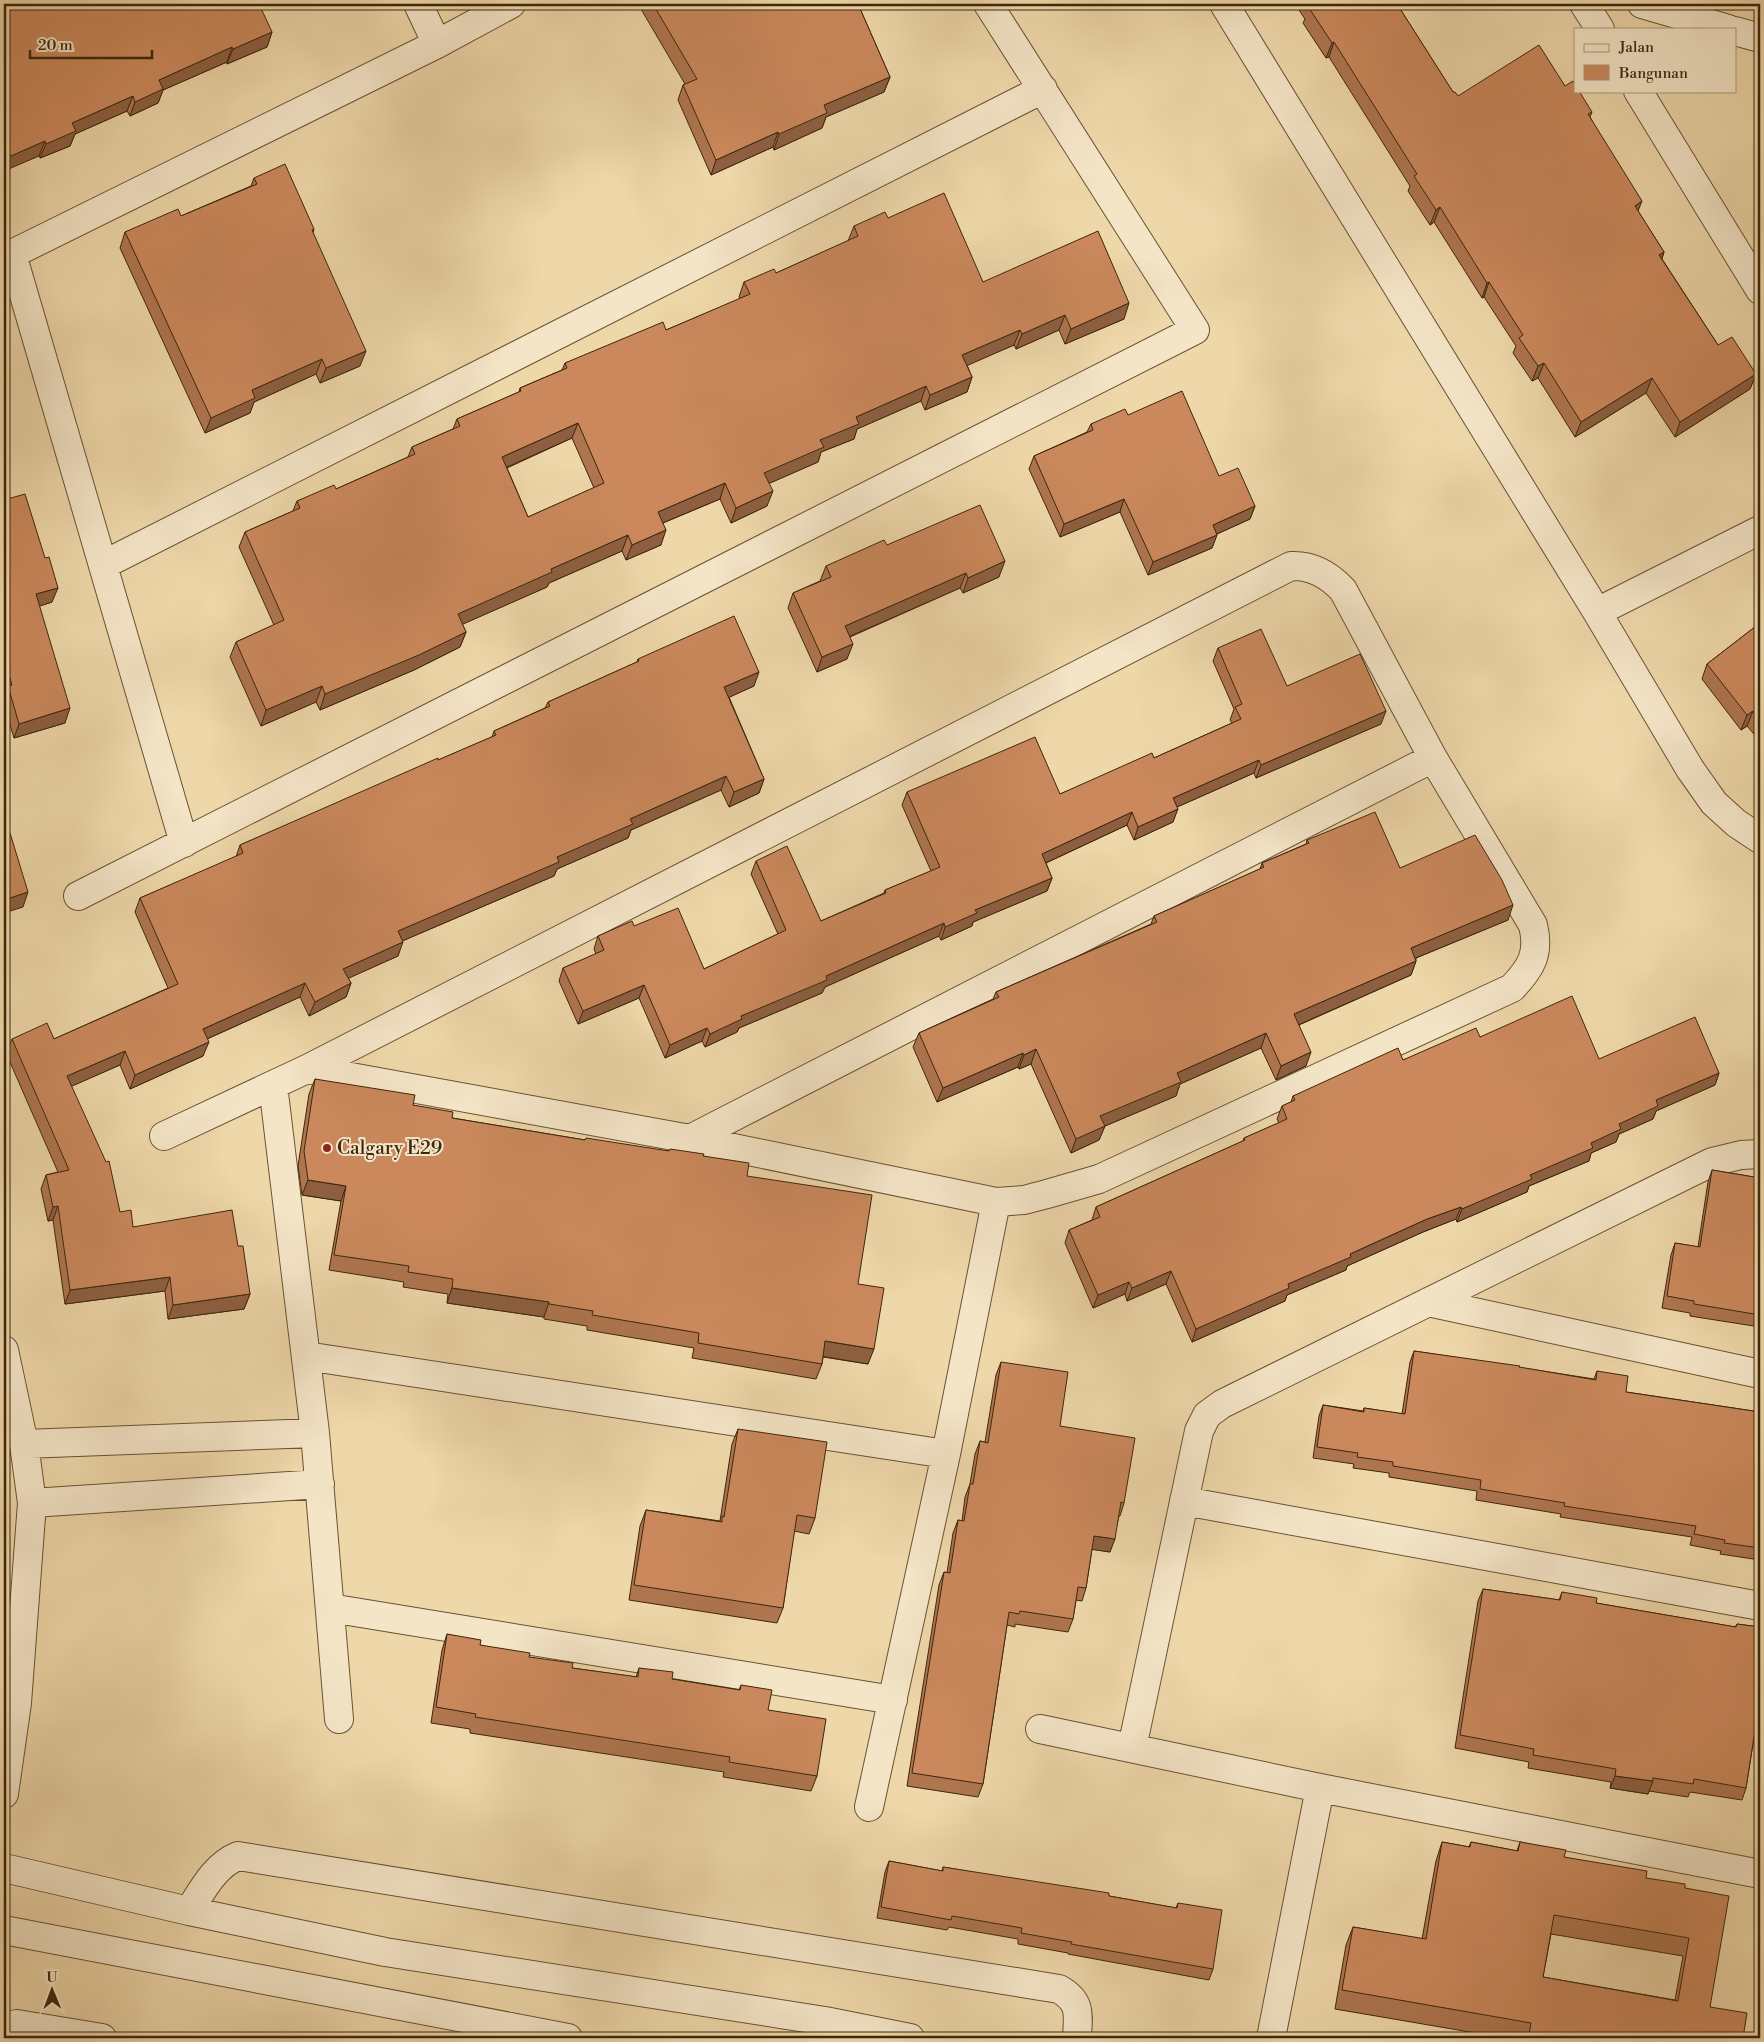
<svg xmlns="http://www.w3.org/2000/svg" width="1764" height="2042" font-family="'Libre Bodoni',serif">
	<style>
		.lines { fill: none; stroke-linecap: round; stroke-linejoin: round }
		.street-casing { stroke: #695234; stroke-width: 30 }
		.street { stroke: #f4e5c7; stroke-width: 28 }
		.wall { fill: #ae754f; stroke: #3d260d; fill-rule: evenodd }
		.shaded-wall { fill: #8d5f40; stroke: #3d260d }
		.building { fill: #ca885c; stroke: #3d260d; fill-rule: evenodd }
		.poi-dot { fill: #8f2418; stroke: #f4e5c7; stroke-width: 2 }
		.labels { text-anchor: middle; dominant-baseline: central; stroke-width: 4; stroke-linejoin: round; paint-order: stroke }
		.poi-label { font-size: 19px; fill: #3d260d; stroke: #f4e5c7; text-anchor: start }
	</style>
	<rect width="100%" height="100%" fill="#eed7a9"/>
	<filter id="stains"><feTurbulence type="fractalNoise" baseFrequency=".004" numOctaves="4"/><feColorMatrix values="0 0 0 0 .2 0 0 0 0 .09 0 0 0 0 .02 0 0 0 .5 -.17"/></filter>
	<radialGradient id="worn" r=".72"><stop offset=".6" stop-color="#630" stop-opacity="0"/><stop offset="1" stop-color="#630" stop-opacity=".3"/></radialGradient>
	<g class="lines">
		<g class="street-casing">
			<path id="street" d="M418,4L437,44
				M1224,4L1597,612L1690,769L1714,803L1736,823L1760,839
				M1584,4L1600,29
				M1642,4L1728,29
				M1735,31L1760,38
				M1638,91L1760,290
				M12,254L184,843
				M4,258L437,44L511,4
				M103,565L1043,89
				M1597,612L1760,530
				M78,896L1195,330L988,4
				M273,1085L315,1433L339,1719
				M164,1136L307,1069L1291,566C1312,565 1329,575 1343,590L1433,758L1533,925C1540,954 1531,968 1512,988L1099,1179L1047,1194L1024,1200L996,1202L690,1139L307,1069
				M690,1139L1433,758
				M1428,1302L1760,1374
				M4,1350L24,1444L32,1503L17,1703L4,1794
				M306,1356L946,1454
				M24,1444L315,1433
				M1184,1501L1760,1606
				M32,1503L320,1484
				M330,1608L893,1700
				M1040,1729L1320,1788L1760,1874
				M1132,1748L1199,1431L1207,1415L1222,1404L1712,1162L1741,1155L1760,1154
				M869,1807L946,1454L996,1202
				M4,1868L189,1911L385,1952L825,2021L910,2038
				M189,1911C202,1891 215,1865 238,1856L1059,1989C1082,2002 1078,2015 1077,2038
				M4,1930L568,2038
				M4,2027L17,2024L102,2038
				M1271,2038L1320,1788"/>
		</g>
		<use href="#street" class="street"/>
	</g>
	<path class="wall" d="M4,4L272,32L267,47L227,64V62L163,90L158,103L130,116L127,111L75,134L70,146L40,158Z
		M638,4H858L890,77L884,92L826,117L822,128L774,150L773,147L711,175L678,100L683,85L685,84Z
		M1295,4H1397L1453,92L1458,96L1565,86L1592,112L1590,117L1638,211L1664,252L1662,259L1718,345L1756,374L1750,389L1675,437L1646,393L1575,437L1538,378L1532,381L1513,353L1516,346L1484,297L1482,298L1434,222L1430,225L1408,191L1410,186L1329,57L1326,58L1303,23L1305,19Z
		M254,178L314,229L313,233L360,366L320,383L316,374L254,402L250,413L205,433L120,248L125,232L181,216L251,186Z
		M888,218L983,282L1124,319L1065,344L1059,330L1016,349L1014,345L967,365L972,377L967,392L925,410L921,401L857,429L854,439L821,452L818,462L769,483L767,506L731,523L720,499L663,523L661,545L626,560L622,551L549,583L547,587L462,624L466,632L460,647L414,670L320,710L316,702L261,726L230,657L236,642L274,625L239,547L245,532L293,511L297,501L336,489L408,457L412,447L453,429L457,419L519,392L520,388L562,370L565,363L666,330L740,299L739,297L744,282L776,273L848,241L854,226ZM572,438L594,488L528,517L507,468Z
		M1128,415L1219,476L1255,506L1250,519L1217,534L1212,548L1148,575L1120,512L1060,537L1029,469L1034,456L1087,432L1091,424Z
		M4,500L52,602L39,606L65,723L14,738L4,706V697L5,694L4,690Z
		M887,545L999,577L963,593L960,588L850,637L847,659L817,672L788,608L793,593L820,581L826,566Z
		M1760,623V741L1747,726L1741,730L1702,679L1707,664Z
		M1218,648L1287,686L1381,724L1256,778L1254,773L1177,807L1173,822L1134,840L1127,825L1046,863L1052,878L1047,891L973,922L972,926L941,940L939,936L825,987L822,993L739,1028L737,1032L705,1047L702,1041L665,1058L639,998L578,1024L559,981L563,968L596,954L594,949L598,936L634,926L704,969L778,934L751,874L756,861L821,921L884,893L885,890L931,871L902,805L907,792L1060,794L1154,758L1232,723L1230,720L1234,709L1213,661Z
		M638,659L754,686L729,697L764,779L759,793L729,807L721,790L631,830L628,838L557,869L554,876L402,941L398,956L348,978L351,983L346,997L309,1016L300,997L207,1039L203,1056L130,1089L120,1065L71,1086L120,1212L133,1227L238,1246L250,1294L244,1309L168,1319L165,1291L65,1304L53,1220L48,1221L41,1189L46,1175L58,1172L6,1053L12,1039H54L168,988L135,912L140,898L236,857L240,845L492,737L494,731L545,708L548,702L637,662Z
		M1307,840L1400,868L1508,920L1416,958V961L1411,975L1299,1025L1306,1066L1276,1080L1261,1048L1180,1084L1176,1096L1105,1126L1099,1140L1071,1153L1031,1064L1019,1069L1018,1067L937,1102L913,1047L919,1033L993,999L996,992L1151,924L1154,916L1260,869L1262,863L1306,844Z
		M1480,1037L1599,1059L1719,1073L1715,1085L1656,1111L1653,1119L1619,1134L1616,1142L1591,1153L1589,1161L1529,1186L1527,1192L1457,1222L1456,1219L1423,1232L1347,1266L1346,1270L1287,1295L1285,1301L1192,1342L1166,1284L1127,1301L1125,1294L1093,1308L1065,1243L1069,1230L1092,1220L1096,1207L1243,1141L1244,1138L1279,1123L1277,1119L1282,1106L1291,1102L1293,1096L1403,1060Z
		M315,1079L413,1105L452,1118L585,1140L703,1156L747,1176L858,1284L868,1364L823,1357L822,1364L816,1379L692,1358L694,1348L587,1330V1326L544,1319V1317L447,1303L448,1294L403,1287L404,1282L329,1270L341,1201L302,1195L298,1166L309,1094Z
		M1712,1170L1760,1178V1327L1690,1316V1313L1662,1308L1671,1255L1675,1243L1698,1247L1708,1182Z
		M1414,1351L1594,1379L1597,1371L1626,1392L1760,1412V1560L1720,1554L1721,1551L1690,1545L1692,1537L1560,1517L1561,1514L1476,1500L1477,1491L1389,1477V1473L1353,1468L1354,1464L1313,1458L1319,1416L1323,1405L1363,1411L1364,1408L1402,1414L1410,1362Z
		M1001,1362L1060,1426L1124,1503L1120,1516H1119L1110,1552L1092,1549L1086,1588L1082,1601L1076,1600L1073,1619L1068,1632L1015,1624V1627L1007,1625L983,1784L978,1797L907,1786L939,1585L944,1572L947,1573L953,1533L958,1520L962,1521L965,1497L970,1484L975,1454L980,1441L985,1442L996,1375Z
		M738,1429L815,1518L809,1534L794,1531L783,1608L777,1623L629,1600L640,1526L646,1510L720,1521L732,1444Z
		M1483,1589L1559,1600L1562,1592L1596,1603L1735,1627L1737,1624L1760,1627V1706H1759L1746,1788L1742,1800L1690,1792L1688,1797L1649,1791L1648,1794L1610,1788L1611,1782L1528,1768L1529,1762L1455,1748L1478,1601Z
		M447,1634L480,1645L572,1668L636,1677L639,1668L672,1679L739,1690L741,1685L768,1710L817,1776L811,1791L723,1777L724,1772L470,1733V1729L431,1723L442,1650Z
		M1442,1842L1469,1847L1471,1842L1517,1851L1520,1842L1564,1857L1685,1888L1710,2007L1743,2038H1505L1335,2009L1346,1945L1353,1927L1422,1939L1436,1861ZM1551,1934L1683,1956L1675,2000L1543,1977Z
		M889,1861L942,1871L943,1867L1109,1896L1176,1908L1178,1903L1213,1969L1209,1980L1068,1954V1953L1018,1944V1939L949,1927L947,1930L877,1918L885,1872Z"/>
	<path class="shaded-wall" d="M272,32L267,47L227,64L233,49Z
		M1334,42L1329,57L1326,58L1332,43Z
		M232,47L227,62L163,90L158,103L130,116L135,102L159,80Z
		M890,77L884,92L826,117L822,128L774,150L779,134L824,105Z
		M133,96L127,111L75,134L70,146L40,158L46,144L72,123Z
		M778,132L773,147L711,175L716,160Z
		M45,141L39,156L4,171V159Z
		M1642,201L1636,216L1635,206Z
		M1440,207L1434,222L1430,225L1436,210Z
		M1664,252L1659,267V255Z
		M1489,282L1484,297L1482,298L1487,283Z
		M1129,303L1124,319L1065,344L1071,329Z
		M1065,315L1059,330L1016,349L1022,334Z
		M1020,330L1014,345L957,370L962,355Z
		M366,351L360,366L320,383L326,368Z
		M322,359L316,374L254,402L250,413L205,433L211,418L252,390Z
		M1544,363L1538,378L1532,381L1538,366Z
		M1756,374L1750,389L1675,437L1680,422Z
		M972,377L967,392L925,410L930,395Z
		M1652,378L1646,393L1575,437L1581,422Z
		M926,386L921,401L857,429L854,439L821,452L818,462L759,488L764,473L820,440L856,417Z
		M578,423L572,438L496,472L502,457Z
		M725,483L720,499L653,527L658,512Z
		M773,491L767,506L731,523L736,508Z
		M1124,499L1120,512L1060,537L1064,524Z
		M1255,506L1250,519L1208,538L1213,525Z
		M666,530L661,545L626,560L632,545Z
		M628,535L622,551L549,583L547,587L452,629L458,614L551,569Z
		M1217,535L1212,548L1148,575L1153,562Z
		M1005,561L999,577L963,593L968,578Z
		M966,573L960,588L839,641L845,626Z
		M58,588L52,602L31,609L36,594Z
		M466,632L460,647L414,670L320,710L325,694Z
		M853,644L847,659L817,672L822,657Z
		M759,672L754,686L719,702L724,687Z
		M322,686L316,702L261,726L266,710Z
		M70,708L65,723L14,738L19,724Z
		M1386,711L1381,724L1256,778L1261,765Z
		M1753,711L1747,726L1741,730L1747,715Z
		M1259,760L1254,773L1168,811L1173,798Z
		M726,776L721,790L631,830L628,838L557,869L554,876L393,945L398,931L557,857L630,819Z
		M764,779L759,793L729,807L734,792Z
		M1178,809L1173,822L1134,840L1138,827Z
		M1132,812L1127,825L1037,867L1042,854Z
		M1052,878L1047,891L973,922L972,926L941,940L945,927L975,910Z
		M28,892L23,907L4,913V900Z
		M1513,905L1508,920L1406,962L1411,948Z
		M944,923L939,936L825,987L822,993L739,1028L737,1032L705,1047L710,1034L741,1016L826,976Z
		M403,942L398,956L338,983L343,969Z
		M1416,961L1411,975L1289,1029L1294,1014Z
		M305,983L300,997L198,1043L203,1029Z
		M351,983L346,997L309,1016L315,1002Z
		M644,985L639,998L578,1024L583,1011Z
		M707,1028L702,1041L665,1058L670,1045Z
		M1266,1033L1261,1048L1180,1084L1176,1096L1105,1126L1099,1140L1071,1153L1076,1139L1100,1116L1177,1073Z
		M209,1042L203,1056L130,1089L135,1075Z
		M1036,1049L1031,1064L1019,1069L1024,1055Z
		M125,1051L120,1065L61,1091L67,1076Z
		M1311,1052L1306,1066L1276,1080L1281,1066Z
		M1023,1053L1018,1067L937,1102L943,1088Z
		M1719,1073L1715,1085L1656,1111L1653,1119L1619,1134L1616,1142L1591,1153L1589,1161L1529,1186L1527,1192L1457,1222L1462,1209L1591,1143L1619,1124L1656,1100Z
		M308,1180L346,1186L341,1201L302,1195Z
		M58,1206L53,1220L48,1221L53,1207Z
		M1461,1207L1456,1219L1423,1232L1347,1266L1346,1270L1287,1295L1285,1301L1192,1342L1196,1329L1350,1254L1427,1219Z
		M1171,1271L1166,1284L1127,1301L1132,1288Z
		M170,1277L165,1291L65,1304L70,1290Z
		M1129,1282L1125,1294L1093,1308L1098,1295Z
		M452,1288L549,1302L544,1317L447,1303Z
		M250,1294L244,1309L168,1319L173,1305Z
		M825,1341L874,1349L868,1364L820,1356Z
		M1094,1536L1115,1539L1110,1552L1089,1549Z
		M1615,1776L1653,1781L1648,1794L1610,1788Z"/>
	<path class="building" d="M4,4H259L272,32L233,49L232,47L159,80L163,89L135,102L133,96L72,123L76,131L46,144L45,141L4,159Z
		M653,4H858L890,77L824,105L827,113L779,134L778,132L716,160L683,85L697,79Z
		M1310,4H1397L1453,92H1455L1458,96L1539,45L1565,86L1573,81L1575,84V91H1579L1592,112L1588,114L1642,201L1635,206L1664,252L1659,255L1718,345L1732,337L1756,374L1680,422L1652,378L1581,422L1544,363L1538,366L1519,338L1523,335L1489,282L1487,283L1440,207L1436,210L1414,176L1417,174L1334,42L1332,43L1309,8L1311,6Z
		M285,164L314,229L312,230L366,351L326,368L322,359L252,390L255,398L211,418L125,232L178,209L181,216L257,184L254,178Z
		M944,193L983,282L1098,231L1129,303L1071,329L1065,315L1022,334L1020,330L962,355L972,377L930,395L926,386L856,417L859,424L820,440L824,447L764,473L773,491L736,508L725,483L658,512L666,530L632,545L628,535L551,569L552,572L458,614L466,632L419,655L325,694L322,686L266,710L236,642L284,620L245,532L300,508L297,501L334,485L336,489L415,454L412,447L460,426L457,419L521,391L520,388L567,368L565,363L663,322L666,330L750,294L744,282L774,269L776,273L858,236L854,226L885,212L888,218ZM578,423L604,483L528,517L502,457Z
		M1182,391L1219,476L1238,468L1255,506L1213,525L1217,535L1153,562L1124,499L1064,524L1034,456L1093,430L1091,424L1125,409L1128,415Z
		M25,494L45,558L49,557L58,588L36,594L70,708L19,724L8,686L12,685L4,658V500Z
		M980,505L1005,561L968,578L966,573L845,626L853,644L822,657L793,593L831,577L826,566L884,540L887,545Z
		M734,616L759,672L724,687L764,779L734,792L726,776L630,819L633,824L557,857L559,862L398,931L403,942L343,969L351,983L315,1002L305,983L203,1029L209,1042L135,1075L125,1051L67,1076L106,1162L109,1161L120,1212L131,1210L133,1227L232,1210L238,1246H243L250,1294L173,1305L170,1277L70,1290L58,1206L53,1207L46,1175L69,1170L12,1039L47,1023L54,1039L178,984L140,898L243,853L240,845L438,758V760L496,735L494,731L550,706L548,702L639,661L638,659Z
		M1760,623V720L1753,711L1747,715L1707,664Z
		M1261,629L1287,686L1360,654L1386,711L1261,765L1259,760L1173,798L1178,809L1138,827L1132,812L1042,854L1052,878L975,910L977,913L945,927L944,923L826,976L827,980L741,1016L742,1019L710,1034L707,1028L670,1045L644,985L583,1011L563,968L604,950L598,936L632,921L634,926L678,908L704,969L786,930L756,861L787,846L821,921L886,893L885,890L940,867L907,792L1035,737L1060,794L1152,753L1154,758L1241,719L1235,707L1242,704L1218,648Z
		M1375,812L1400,868L1475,835L1502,880L1513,905L1411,948L1416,961L1294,1014L1311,1052L1281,1066L1266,1033L1177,1073L1181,1082L1100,1116L1105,1126L1076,1139L1036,1049L1024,1055L1023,1053L943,1088L919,1033L999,997L996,992L1157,922L1154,916L1264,867L1262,863L1309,843L1307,840Z
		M10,833L28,892L4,900V835Z
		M1572,996L1599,1059L1695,1017L1719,1073L1656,1100L1658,1106L1619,1124L1621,1129L1591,1143L1593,1148L1530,1175L1532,1179L1462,1209L1461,1207L1427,1219L1350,1254L1351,1257L1288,1284L1289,1288L1196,1329L1171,1271L1132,1288L1129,1282L1098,1295L1069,1230L1100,1217L1096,1207L1245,1140L1244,1138L1287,1119L1282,1106L1295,1100L1293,1096L1398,1048L1403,1060L1476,1028L1480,1037Z
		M315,1079L415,1095L413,1105L453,1112L452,1118L585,1140L586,1138L669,1151L670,1149L704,1154L703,1156L749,1163L747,1176L872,1195L858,1284L884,1288L874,1349L825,1341L822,1364L698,1343L699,1333L592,1315L593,1311L549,1304V1302L452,1288L453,1279L408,1272L409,1266L334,1255L346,1186L308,1180L304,1151Z
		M1712,1170L1760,1178V1315L1694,1304V1301L1667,1296L1675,1243L1700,1247Z
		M1414,1351L1520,1366L1519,1367L1596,1380L1597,1371L1628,1376L1626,1392L1760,1412V1548L1724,1543L1725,1540L1694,1534L1696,1526L1564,1506L1565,1503L1480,1489L1481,1480L1393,1466V1462L1357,1457L1358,1453L1317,1447L1323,1405L1364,1412V1408L1405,1414Z
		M1001,1362L1068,1372L1060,1426L1135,1438L1124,1503L1121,1502L1115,1539L1094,1536L1086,1588L1078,1587L1073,1619L1020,1611L1019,1614L1009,1612L983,1784L912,1773L944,1572L950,1573L958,1520L964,1521L970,1484H973L980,1441L988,1443Z
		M738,1429L827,1442L815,1518L797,1515L783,1608L634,1585L646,1510L722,1522V1516L724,1517Z
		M1483,1589L1560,1600L1562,1592L1597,1598L1596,1603L1736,1627L1737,1624L1760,1627V1698L1746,1788L1694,1779L1693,1784L1653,1778V1781L1615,1776L1616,1769L1533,1755L1534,1749L1460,1735Z
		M447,1634L481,1640L480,1645L530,1653L529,1657L573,1663L572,1668L638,1677L639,1668L673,1672L672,1679L740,1690L741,1685L772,1690L768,1710L826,1719L817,1776L729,1762L730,1757L475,1717L476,1714L436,1707Z
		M1442,1842L1470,1847L1471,1842L1518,1851L1520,1842L1566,1850L1564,1857L1647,1871L1646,1878L1685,1884V1888L1729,1896L1710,2007L1747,2013L1743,2038H1545L1529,2035L1531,2023L1342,1990L1353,1927L1426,1939ZM1554,1915L1689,1938L1678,2001L1543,1977Z
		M889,1861L943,1871V1867L1109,1893V1896L1177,1908L1178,1903L1222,1910L1213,1969L1071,1944L1072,1942L1021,1933L1022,1928L952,1916L951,1920L881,1907Z"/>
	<circle class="poi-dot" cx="327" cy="1148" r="5"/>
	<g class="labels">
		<g class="poi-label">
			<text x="337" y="1148">Calgary E29</text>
		</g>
	</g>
	<rect width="1764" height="2042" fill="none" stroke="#eed7a9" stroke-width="20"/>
	<rect x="5" y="5" width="1754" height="2032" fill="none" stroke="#3d260d" stroke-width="2.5"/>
	<rect x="10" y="10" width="1744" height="2022" fill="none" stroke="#3d260d"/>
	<rect x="1574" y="28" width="162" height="65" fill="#f4e5c7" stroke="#ab997d"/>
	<rect x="1584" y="44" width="25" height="8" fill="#f4e5c7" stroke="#ab997d"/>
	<text x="1619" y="52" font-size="15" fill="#3d260d">Jalan</text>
	<rect x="1584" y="65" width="25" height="15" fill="#ca885c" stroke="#ab997d"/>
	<text x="1619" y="78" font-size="15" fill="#3d260d">Bangunan</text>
	<g transform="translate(52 1990) rotate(359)" stroke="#f4e5c7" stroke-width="4" paint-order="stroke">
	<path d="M0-4L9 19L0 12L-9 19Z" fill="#3d260d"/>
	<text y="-8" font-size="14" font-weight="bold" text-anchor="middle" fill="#3d260d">U</text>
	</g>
	<path d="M30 50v8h122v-8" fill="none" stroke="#3d260d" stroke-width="2.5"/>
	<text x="38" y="50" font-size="15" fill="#3d260d" stroke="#f4e5c7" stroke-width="4" paint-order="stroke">20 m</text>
	<rect width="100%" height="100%" filter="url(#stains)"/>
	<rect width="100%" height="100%" fill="url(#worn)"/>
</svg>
